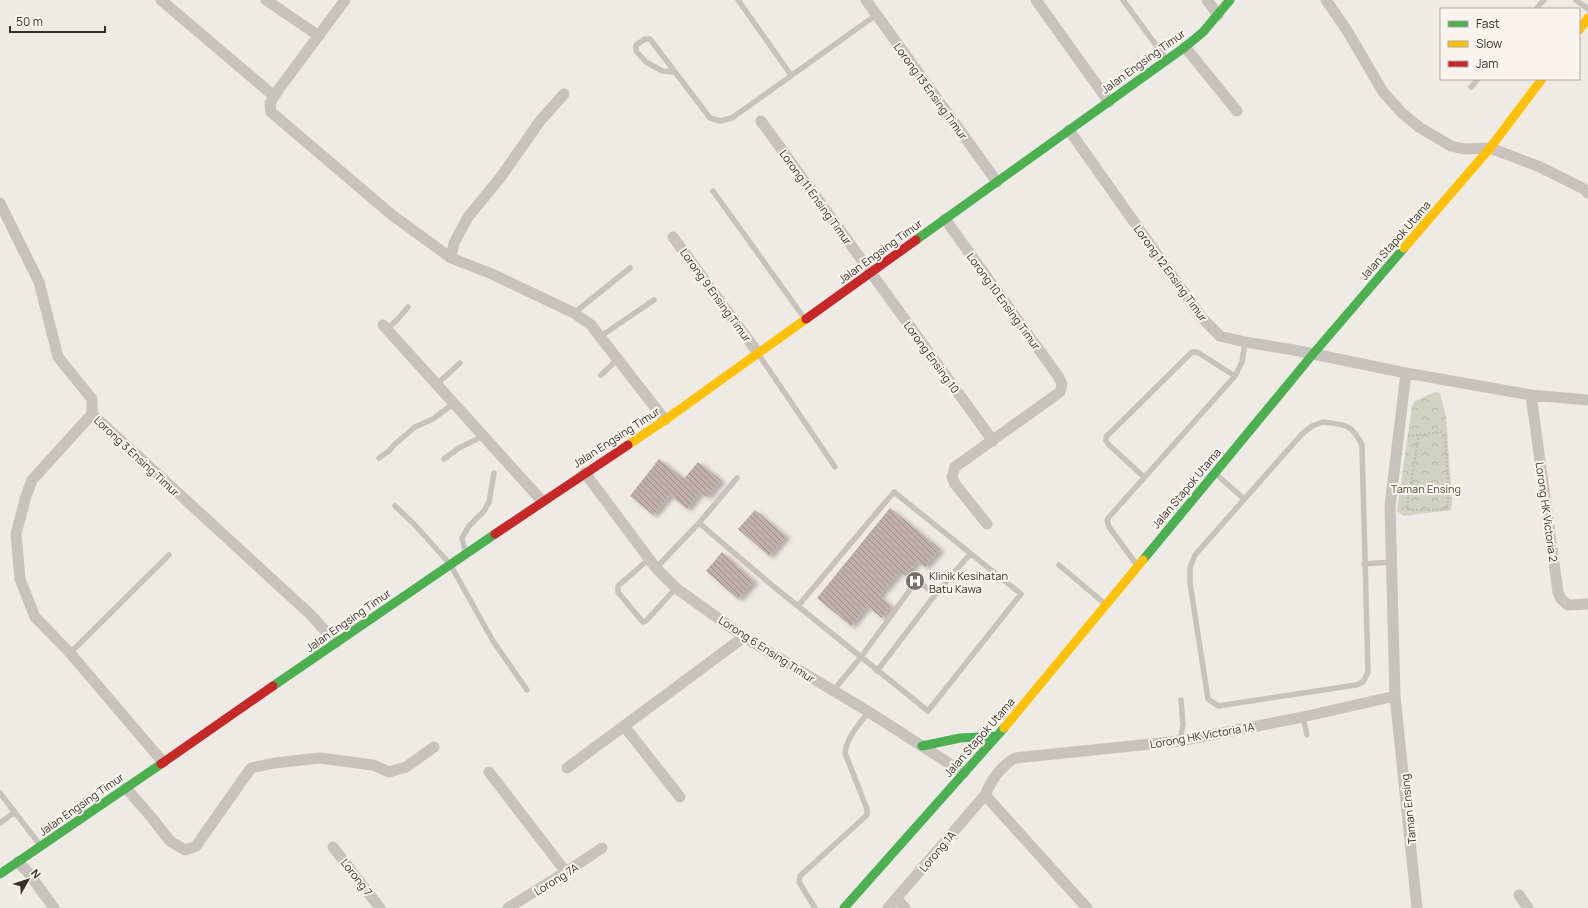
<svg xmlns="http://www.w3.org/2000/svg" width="1588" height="908" font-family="Manrope,sans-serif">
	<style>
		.park { fill: url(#park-crowns) }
		.building { fill: url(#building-back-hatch); filter: url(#shadow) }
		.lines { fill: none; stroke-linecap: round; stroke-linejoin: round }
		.path { stroke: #c0bbb7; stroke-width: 2.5; stroke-dasharray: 2 2; stroke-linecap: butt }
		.lane { stroke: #c8c2be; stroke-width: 5.5 }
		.street { stroke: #c8c2be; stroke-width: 11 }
		.fast { stroke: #4caf50; stroke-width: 9 }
		.slow { stroke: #ffc107; stroke-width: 9 }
		.jam { stroke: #c62828; stroke-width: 9 }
		.labels { text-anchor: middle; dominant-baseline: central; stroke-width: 4; stroke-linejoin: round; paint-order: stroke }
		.street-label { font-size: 11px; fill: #39302c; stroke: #f9f4ef }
		.park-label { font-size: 11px; fill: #4a5533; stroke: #f9f4ef }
		.poi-label { font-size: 11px; fill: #39302c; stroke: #f9f4ef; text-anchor: start }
	</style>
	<defs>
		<pattern id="park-crowns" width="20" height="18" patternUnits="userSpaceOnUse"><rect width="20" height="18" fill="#d0d3c1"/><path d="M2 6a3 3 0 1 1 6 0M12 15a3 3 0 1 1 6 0" fill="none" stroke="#b3b5a6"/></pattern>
		<pattern id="building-back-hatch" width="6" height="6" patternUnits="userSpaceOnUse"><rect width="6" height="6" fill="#c0afaa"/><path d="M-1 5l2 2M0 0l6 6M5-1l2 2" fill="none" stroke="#9d8f8b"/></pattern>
		<filter id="shadow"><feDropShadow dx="4.5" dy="2.5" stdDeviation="2" flood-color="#0004"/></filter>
	</defs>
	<rect width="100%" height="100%" fill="#eeeae6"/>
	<path class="park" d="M1435,392L1440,393L1446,417L1452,501L1451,510L1403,516L1397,511L1412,406L1415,401Z"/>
	<path class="building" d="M659,459L684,479L698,462L721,480L707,497L700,492L687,509L670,495L653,515L630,496Z
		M890,508L940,549L925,567L917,561L906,576L900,571L879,596L891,606L882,618L867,606L851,626L817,598Z
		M755,510L786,536L769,556L738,529Z
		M722,552L754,581L738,599L706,571Z"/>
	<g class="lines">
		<path class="path" d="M1408,436L1440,432L1445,436L1449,497L1447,507L1444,510H1412L1409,509L1407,505L1419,435"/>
		<path class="lane" d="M738,0L791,75
			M1123,0L1167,60
			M1576,0L1588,9
			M1536,9L1544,0
			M675,72L662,71L646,62L636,51V45L645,39H650L710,118L720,121L732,118L876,15
			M1471,87L1478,79
			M713,191L805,319
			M574,313L630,268
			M387,329L398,319L408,307
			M601,336L654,300
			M759,355L835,467
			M601,375L618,359
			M437,384L460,363
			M1323,422C1345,425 1351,423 1362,445L1368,672L1363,682L1356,685L1218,706L1208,699L1190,583V568L1195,555L1302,434L1312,426Z
			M379,458L389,451L394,445L415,427L433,419L454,403
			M444,459L459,448L483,436
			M1216,474L1244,499
			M1144,477L1108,444L1106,441V437L1192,352H1197L1235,376
			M395,506L414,524L450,564L493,641L527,690
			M699,523L773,586L928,711L1021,594L894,492L798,606
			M465,551L462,538L469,526L484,511L489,502L494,473
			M649,559L618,586V592L641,620L643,622L646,621L676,588
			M1364,564L1391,562
			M1059,565L1104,603
			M1137,565L1109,527L1107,520L1109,517L1235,376L1242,362L1245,342
			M656,568L699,523L737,478
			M70,653L169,555
			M877,671L935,595L970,554
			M833,691L861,657L917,580L935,595
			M1303,717L1307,735
			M1180,741L1183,725L1181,700
			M0,793L40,845
			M0,823L15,812
			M815,908L799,882L800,876L867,815V809L845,753C847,737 859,724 869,712"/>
		<path class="street" d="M161,0L274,96
			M266,0L319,36
			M345,0L279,89L270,103L271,112L392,215L451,258
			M866,0L997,182
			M1036,0L1109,102
			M1207,0L1218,15
			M1326,0L1348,32L1383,92L1402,113L1419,127L1451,146L1464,149L1490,148L1540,167L1584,189L1588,193
			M1185,47L1237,111
			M564,94L540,121L500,178L468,217L454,243L451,258L492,274L574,313L591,325L665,420
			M761,121L993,441
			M1069,130L1202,318L1220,336L1245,342L1294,350L1406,373L1390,506L1395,696L1417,908
			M0,203L39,282L58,357L92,399V414L311,615L336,643
			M945,219L1058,376L1062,384L1060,392L955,467L952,477L955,484L987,524
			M673,237L758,353
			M383,325L542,501
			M1406,373L1531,395L1588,400
			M1531,395L1558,592L1561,599L1568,605L1588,604
			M92,414L32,480L26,496L16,534L20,579L35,617L70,653L163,762
			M585,473L656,568L676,588L744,637L869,712L964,773
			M567,768L624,726
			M489,772L566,872
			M126,788L152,818L170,841L185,850L196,846L251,768L274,763L320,758L373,765L389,772L406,767L434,747
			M680,797L624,726L744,637
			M333,847L380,908
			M18,862L27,871L54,908
			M1519,895L1528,908
			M896,899L905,908
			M508,908L566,872L602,848
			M888,908L985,795
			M1087,908L985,795C992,779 1000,767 1015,758L1180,741L1303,717L1395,696"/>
		<path class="fast" d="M916,240L1185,47L1203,32L1230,0
			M1143,560L1313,354L1404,248
			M273,686L495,534
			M922,746L960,738L997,736
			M0,874L161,764
			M844,908L1004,728"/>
		<path class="slow" d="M1579,30L1588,18
			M1404,248L1490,148L1542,79
			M628,445L665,420L806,319
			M1004,728L1143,560"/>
		<path class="jam" d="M806,319L916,240
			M495,534L628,445
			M161,764L273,686"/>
	</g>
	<defs>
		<g id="hospital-disc" transform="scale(1)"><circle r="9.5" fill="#78716d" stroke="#f9f4ef"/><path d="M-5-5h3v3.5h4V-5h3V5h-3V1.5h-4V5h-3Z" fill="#fff"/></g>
	</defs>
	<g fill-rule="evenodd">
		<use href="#hospital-disc" x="915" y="581"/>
	</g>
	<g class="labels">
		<g class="street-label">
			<text transform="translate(1143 61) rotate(-36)">Jalan Engsing Timur</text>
			<text transform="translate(931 91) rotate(54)">Lorong 13 Ensing Timur</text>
			<text transform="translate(816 197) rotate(54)">Lorong 11 Ensing Timur</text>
			<text transform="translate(1395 240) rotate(-49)">Jalan Stapok Utama</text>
			<text transform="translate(880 251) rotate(-36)">Jalan Engsing Timur</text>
			<text transform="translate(1171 273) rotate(54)">Lorong 12 Ensing Timur</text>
			<text transform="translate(716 295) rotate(54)">Lorong 9 Ensing Timur</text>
			<text transform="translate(1004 301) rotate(54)">Lorong 10 Ensing Timur</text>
			<text transform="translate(932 357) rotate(54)">Lorong Ensing 10</text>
			<text transform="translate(616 437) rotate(-33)">Jalan Engsing Timur</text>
			<text transform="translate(137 456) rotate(43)">Lorong 3 Ensing Timur</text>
			<text transform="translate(1186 488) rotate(-50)">Jalan Stapok Utama</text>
			<text transform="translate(1547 512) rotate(82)">Lorong HK Victoria 2</text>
			<text transform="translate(348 620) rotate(-35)">Jalan Engsing Timur</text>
			<text transform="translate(767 649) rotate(33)">Lorong 6 Ensing Timur</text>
			<text transform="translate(1202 735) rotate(-10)">Lorong HK Victoria 1A</text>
			<text transform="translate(979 737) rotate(-49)">Jalan Stapok Utama</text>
			<text transform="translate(81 804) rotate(-35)">Jalan Engsing Timur</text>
			<text transform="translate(1408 809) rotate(-96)">Taman Ensing</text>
			<text transform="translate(937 851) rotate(-50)">Lorong 1A</text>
			<text transform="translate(357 877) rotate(52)">Lorong 7</text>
			<text transform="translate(556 879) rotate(-32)">Lorong 7A</text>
		</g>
		<g class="park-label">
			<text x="1426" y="488">Taman Ensing</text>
		</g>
		<g class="poi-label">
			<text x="929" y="575">Klinik Kesihatan<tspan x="929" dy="13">Batu Kawa</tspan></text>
		</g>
	</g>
	<rect x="1440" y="8" width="140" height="72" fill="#f9f4ef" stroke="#aca6a1"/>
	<rect x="1448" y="21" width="20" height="6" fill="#4caf50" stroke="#aca6a1"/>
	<text x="1476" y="28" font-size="12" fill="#39302c">Fast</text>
	<rect x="1448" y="41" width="20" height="6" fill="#ffc107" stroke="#aca6a1"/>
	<text x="1476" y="48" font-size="12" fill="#39302c">Slow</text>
	<rect x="1448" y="61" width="20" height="6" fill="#c62828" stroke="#aca6a1"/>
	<text x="1476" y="68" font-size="12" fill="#39302c">Jam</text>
	<g transform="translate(28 880) rotate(51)" stroke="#f9f4ef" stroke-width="3" paint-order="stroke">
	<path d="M0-3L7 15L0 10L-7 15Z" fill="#39302c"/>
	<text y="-6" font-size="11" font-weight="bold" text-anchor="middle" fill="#39302c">N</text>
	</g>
	<path d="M10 26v6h95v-6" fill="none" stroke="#39302c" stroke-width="2"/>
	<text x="16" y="26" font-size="12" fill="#39302c" stroke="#f9f4ef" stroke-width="3" paint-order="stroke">50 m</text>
</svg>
